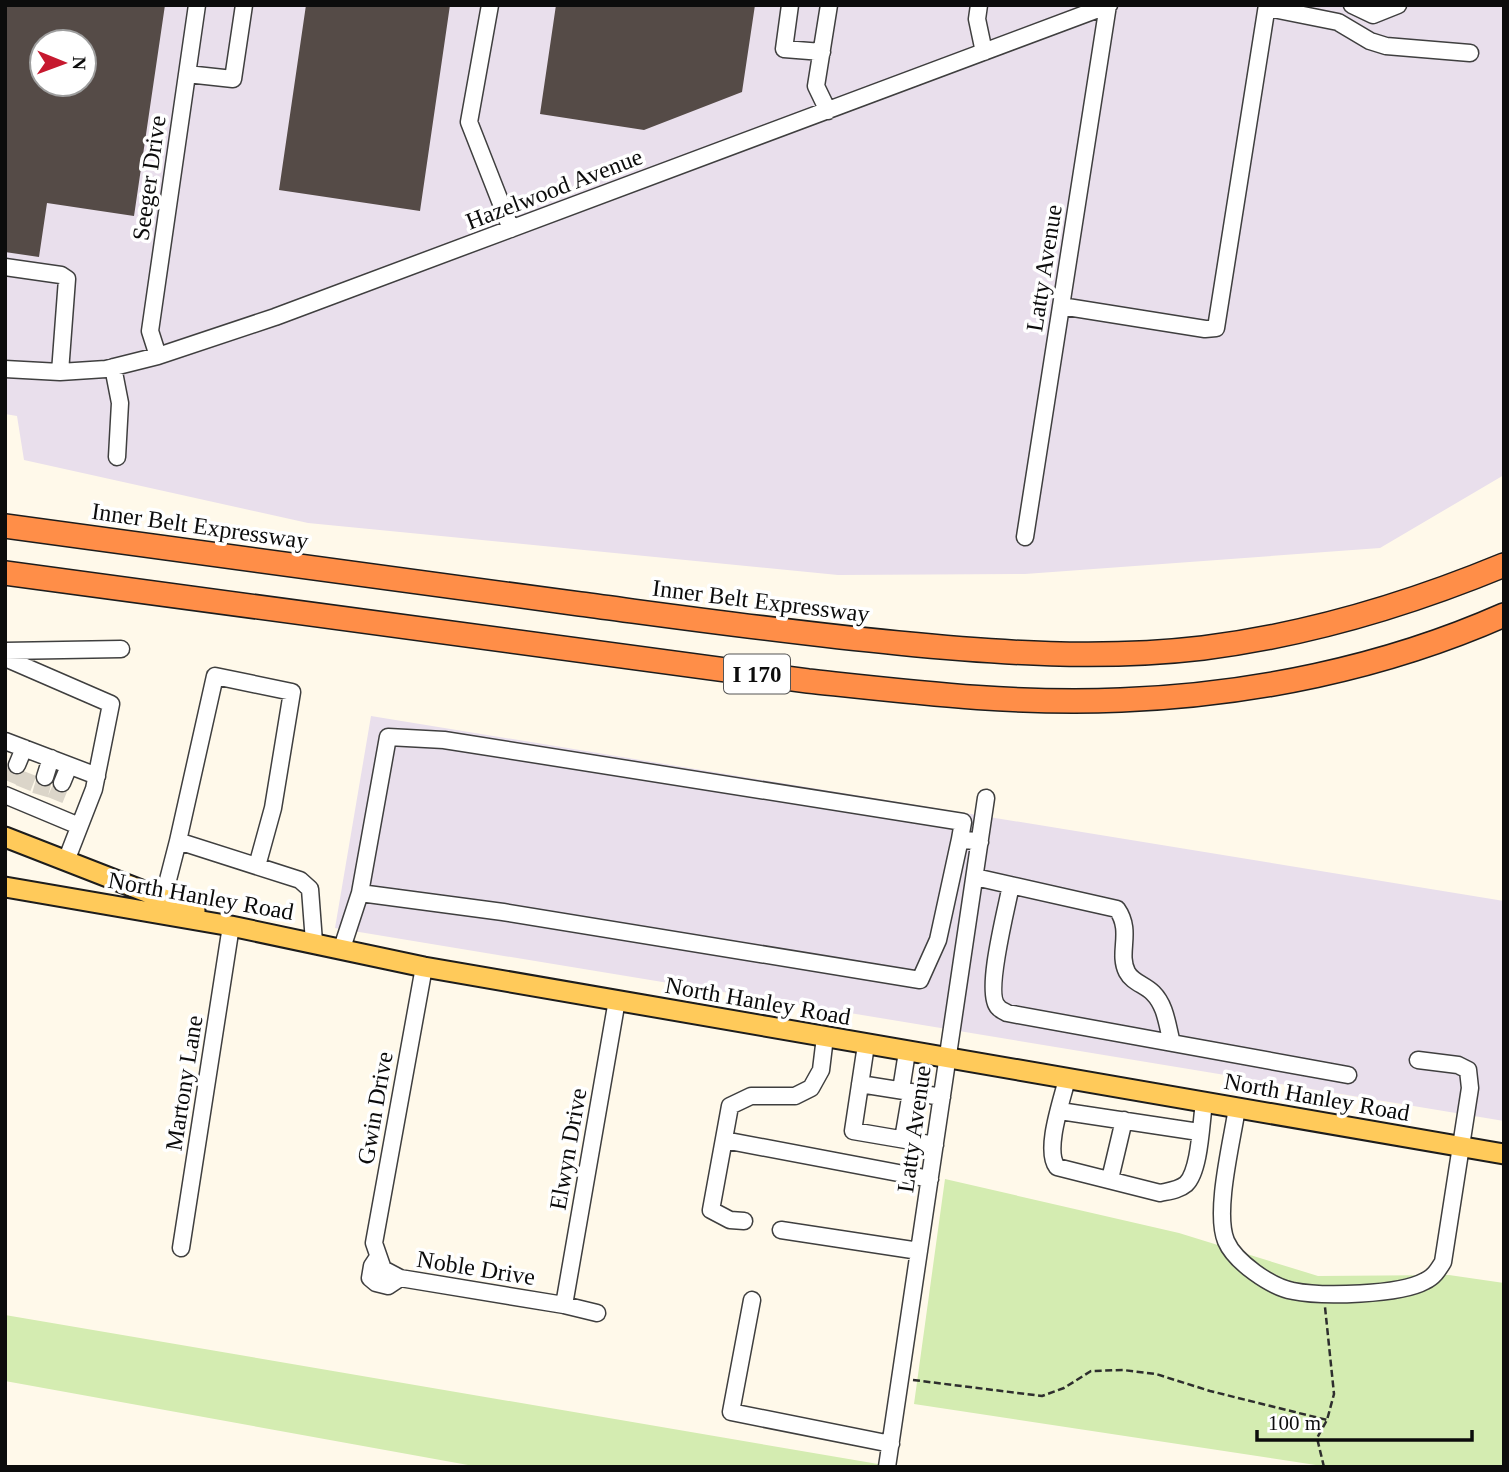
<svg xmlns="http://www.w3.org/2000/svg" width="1509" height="1472" font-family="'Times New Roman',serif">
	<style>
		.industrial { fill: #e9dfec; fill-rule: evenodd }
		.green { fill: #d4ecb1 }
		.building { fill: #554b47; fill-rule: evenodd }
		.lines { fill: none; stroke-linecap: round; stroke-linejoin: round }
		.minor-tunnel { stroke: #dbd5c9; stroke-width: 16; stroke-dasharray: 16 8; stroke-linecap: butt }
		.minor-casing { stroke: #3f3f3f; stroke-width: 19 }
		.major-casing { stroke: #1d1d1d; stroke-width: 23 }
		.highway-casing { stroke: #1d1d1d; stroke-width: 26 }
		.path { stroke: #2e2e2e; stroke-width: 2.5; stroke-dasharray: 7 3.5; stroke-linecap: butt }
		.minor { stroke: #fff; stroke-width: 16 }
		.major { stroke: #ffca5a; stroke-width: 19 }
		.highway { stroke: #ff8e48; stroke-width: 23 }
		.labels { text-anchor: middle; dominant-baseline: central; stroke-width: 7; stroke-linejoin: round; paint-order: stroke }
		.shield { fill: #fff; stroke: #555; stroke-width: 2 }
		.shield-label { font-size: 23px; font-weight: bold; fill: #0c0c0c }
		.street-label { font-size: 24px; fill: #0c0c0c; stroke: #fff }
	</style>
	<rect width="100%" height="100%" fill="#fff9ea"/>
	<path class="industrial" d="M5,5H1504V475L1380,548L1025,574L838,575L308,523L24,460L17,416L5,414ZM42,42H84V84H42Z
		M371,716L1504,901V1121L335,928Z"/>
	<path class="green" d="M945,1179L1179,1233L1318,1276L1449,1275L1504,1283V1467H1329L914,1404Z
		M5,1315L878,1464V1467H479L5,1381Z"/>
	<path class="building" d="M5,5H165L134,216L47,203L39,257L5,252ZM42,42H84V84H42Z
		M306,5H450L420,211L279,190Z
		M556,5H755L742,92L644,130L540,114Z"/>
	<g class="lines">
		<path class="minor-tunnel" d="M10,782L17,765
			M23,788L31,768
			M40,795L45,777
			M55,800L62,783"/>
		<g class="minor-casing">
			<path id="minor" d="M490,5L469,122L511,229
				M790,5L784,49L822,52
				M979,5L977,19L984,52
				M1352,5L1373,15L1398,5
				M1268,8L1338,22L1370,41L1386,46L1470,53
				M187,74L233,79L244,5
				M828,111L816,86L829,5
				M5,267L61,275L67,279L60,372
				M1061,306L1205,329L1216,328L1267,5
				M158,356L150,331L197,5
				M113,367L120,403L117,457
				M5,369L60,372L106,369L158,356L275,317L1109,5
				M1025,537L1108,5
				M5,651L121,649
				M5,658L111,704L94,789L66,861
				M5,741L97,776
				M17,765L24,748
				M45,777L51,758
				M62,783L69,766
				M5,795L79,826
				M178,841L215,676L292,692L273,808L257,866
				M975,877L1117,909C1133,932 1117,952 1127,972C1132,982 1145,985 1153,993C1166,1006 1167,1025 1172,1043L1348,1075
				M1011,885C1007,907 984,993 998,1007C1000,1010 1004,1011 1007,1013L1172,1043
				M360,893L388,737L444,740L963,822L960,839
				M161,907L178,841L300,880L310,889L314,942
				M342,948L360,893L503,912L920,980L938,940L960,839L980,842
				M424,967L374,1243L383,1269L400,1278L564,1305L597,1313
				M866,1045L853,1131L935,1145
				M1067,1079C1062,1100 1044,1150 1057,1167L1160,1193C1169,1191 1179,1190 1186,1184C1200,1171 1201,1122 1204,1103
				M860,1084L942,1097
				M901,1090L907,1052
				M1237,1108C1232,1141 1214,1212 1226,1241C1235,1262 1271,1287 1293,1291C1322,1297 1400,1295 1425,1281C1434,1277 1438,1270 1443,1262L1470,1088L1468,1070L1458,1065L1418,1060
				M1060,1111L1199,1132
				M903,1139L911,1092
				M724,1140L930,1179
				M1110,1179L1124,1120
				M744,1221L730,1220L711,1210L730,1106L751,1096H795L811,1088L821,1070L825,1037
				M781,1230L919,1251
				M181,1248L231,926
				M378,1257L372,1266L370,1278L376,1283L388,1286L400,1278
				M752,1300L731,1412L891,1444
				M564,1305L617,1000
				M887,1467L986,798"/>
		</g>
		<g class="major-casing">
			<path id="major" d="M5,837L195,911
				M5,887L231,926L424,967L1504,1154"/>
		</g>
		<g class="highway-casing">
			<path id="highway" d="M5,526C197,553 389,578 580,604C686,618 792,633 898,643C1000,653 1101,660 1203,648C1307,635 1407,605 1504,565
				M5,573L808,681C911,692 1017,705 1121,700C1251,695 1384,668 1504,615"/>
		</g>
		<path class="path" d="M913,1380L1042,1396L1064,1388L1091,1371L1123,1370L1156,1374L1210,1391L1327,1420
			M1324,1467L1317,1438L1327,1420L1334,1394L1325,1307"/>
		<use href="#minor" class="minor"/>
		<use href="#major" class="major"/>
		<use href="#highway" class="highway"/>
	</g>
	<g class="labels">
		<rect class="shield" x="724" y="654.5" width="66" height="39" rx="5"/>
		<g class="shield-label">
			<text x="757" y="674">I 170</text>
		</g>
		<g class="street-label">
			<text transform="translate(149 178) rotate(-82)">Seeger Drive</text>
			<text transform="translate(554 189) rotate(-21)">Hazelwood Avenue</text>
			<text transform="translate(1044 268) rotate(-81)">Latty Avenue</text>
			<text transform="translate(200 526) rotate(8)">Inner Belt Expressway</text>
			<text transform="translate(761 601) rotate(7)">Inner Belt Expressway</text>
			<text transform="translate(201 896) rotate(10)">North Hanley Road</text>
			<text transform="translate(758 1001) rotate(10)">North Hanley Road</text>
			<text transform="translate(184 1083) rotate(-81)">Martony Lane</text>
			<text transform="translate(1317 1097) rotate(10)">North Hanley Road</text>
			<text transform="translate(375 1108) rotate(-80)">Gwin Drive</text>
			<text transform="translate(914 1129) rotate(-82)">Latty Avenue</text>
			<text transform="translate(568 1149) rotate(-80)">Elwyn Drive</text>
			<text transform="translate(476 1268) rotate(9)">Noble Drive</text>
		</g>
	</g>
	<rect width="1509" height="1472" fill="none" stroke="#0c0c0c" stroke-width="14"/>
	<g transform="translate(63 63) rotate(91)"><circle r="33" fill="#ffffff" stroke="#9e9e9e" stroke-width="2"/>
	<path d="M0-5L12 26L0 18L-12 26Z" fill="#c6192f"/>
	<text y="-10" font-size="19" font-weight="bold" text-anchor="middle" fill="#0c0c0c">N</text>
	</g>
	<path d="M1257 1430v10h215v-10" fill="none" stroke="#0c0c0c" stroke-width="3.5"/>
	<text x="1268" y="1430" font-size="21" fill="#0c0c0c" stroke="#ffffff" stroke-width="5" paint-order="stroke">100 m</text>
</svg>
